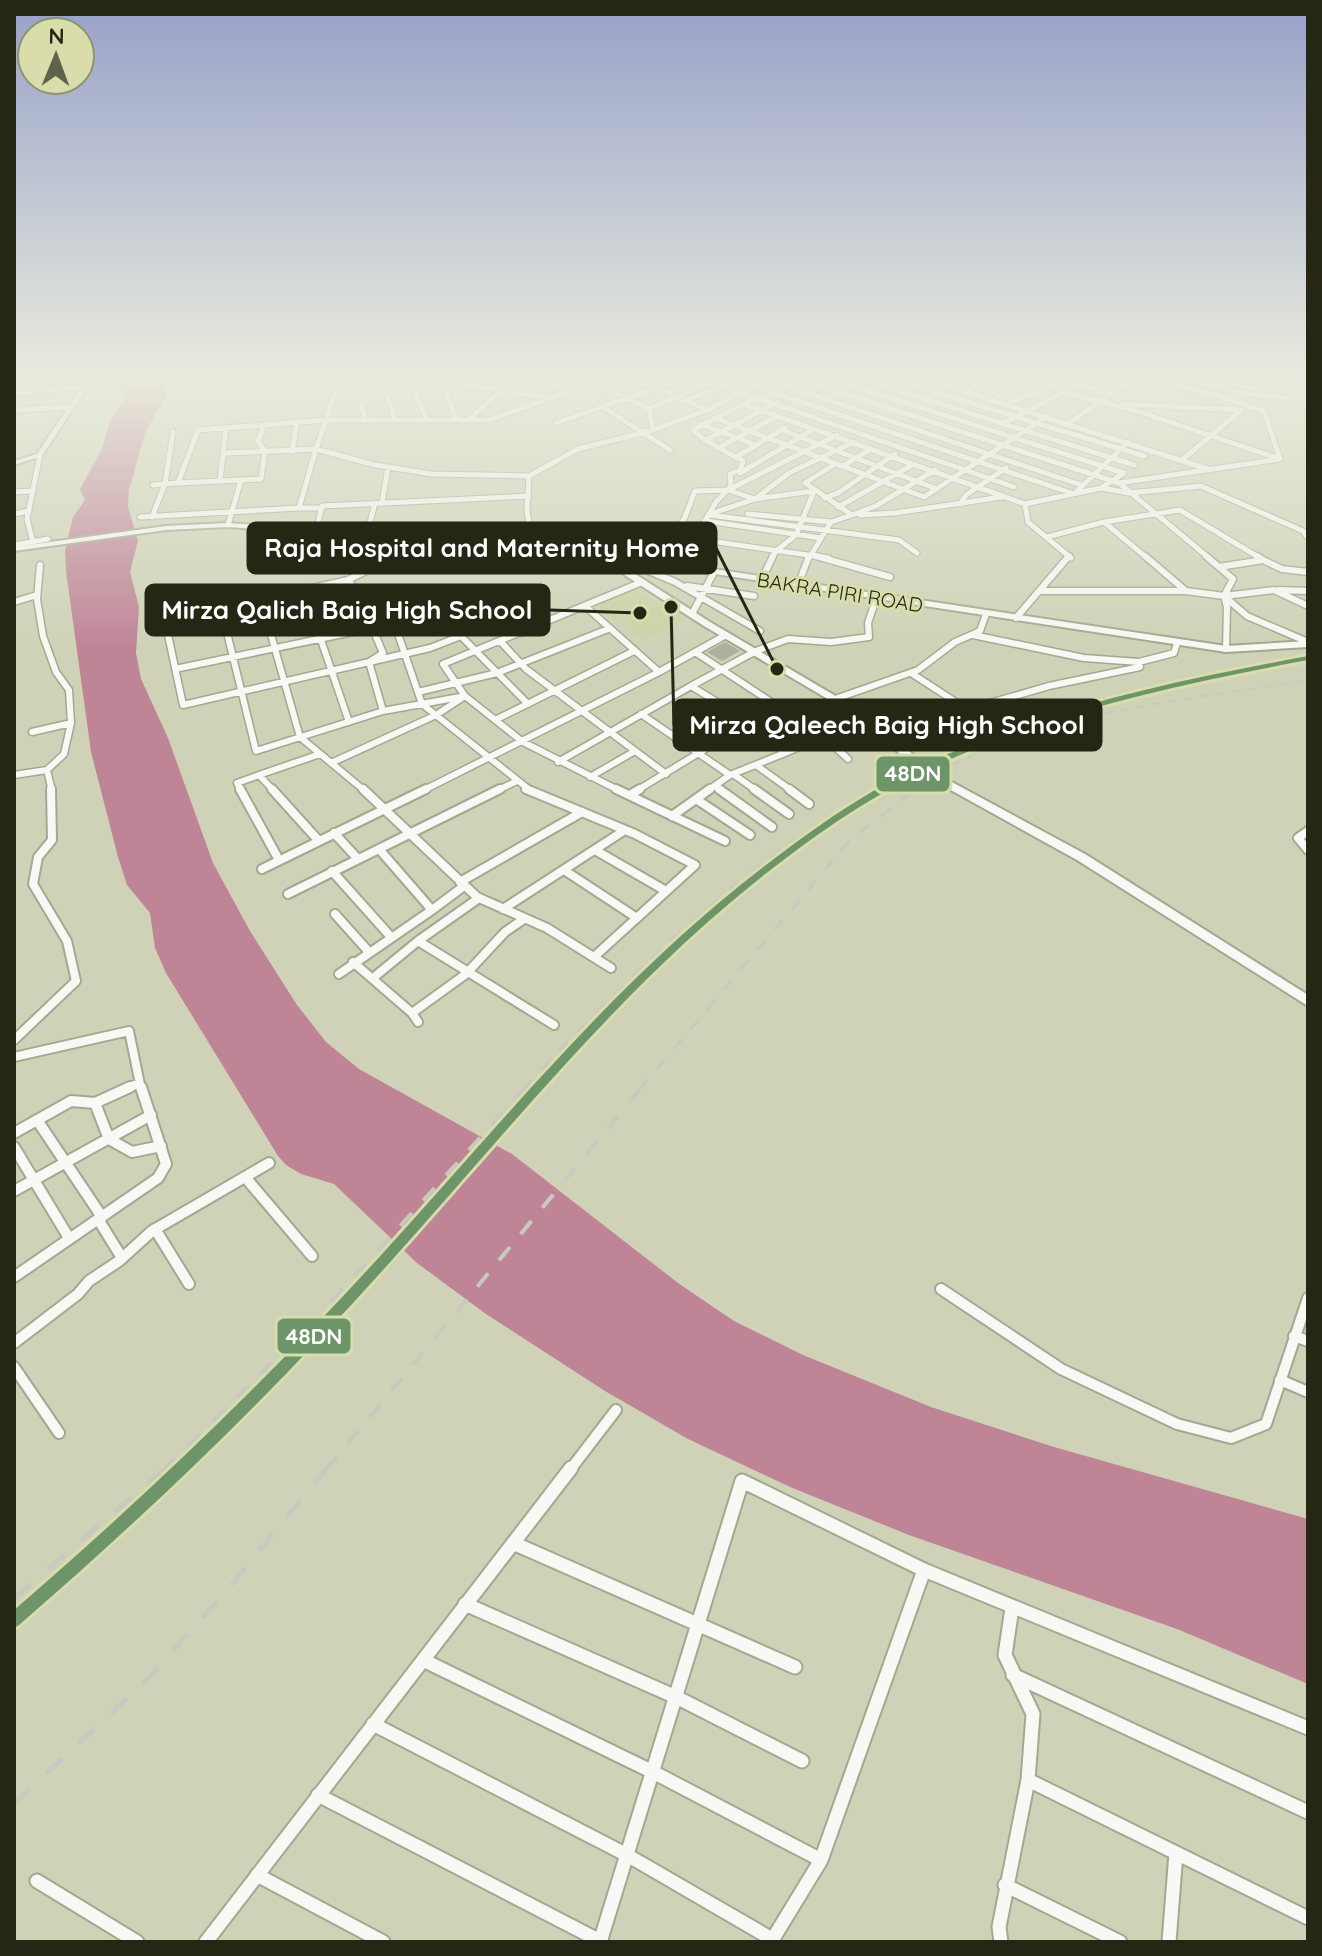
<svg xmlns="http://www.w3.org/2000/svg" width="1322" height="1956" font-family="Quicksand,sans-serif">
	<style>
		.built { fill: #cdd1a6 }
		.water { fill: #bf8597 }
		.building { fill: #afb09b }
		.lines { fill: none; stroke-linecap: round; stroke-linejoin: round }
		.street-far4-casing { stroke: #a4a791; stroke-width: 7 }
		.street-far3-casing { stroke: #a4a791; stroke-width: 9 }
		.street-far2-casing { stroke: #a4a791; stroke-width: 12 }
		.street-far1-casing { stroke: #a4a791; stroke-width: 14 }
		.street-casing { stroke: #a4a791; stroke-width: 17 }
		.secondary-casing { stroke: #a4a791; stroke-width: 4 }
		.street-far4 { stroke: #f8f8f4; stroke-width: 5 }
		.street-far3 { stroke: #f8f8f4; stroke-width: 6 }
		.street-far2 { stroke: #f8f8f4; stroke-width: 8 }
		.street-far1 { stroke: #f8f8f4; stroke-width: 10 }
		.street { stroke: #f8f8f4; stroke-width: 13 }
		.secondary { fill: #f8f8f4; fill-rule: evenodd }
		.rail-far3 { stroke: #c8c9c1; stroke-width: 2; stroke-dasharray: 8 8; stroke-linecap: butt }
		.rail-far2 { stroke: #c8c9c1; stroke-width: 3; stroke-dasharray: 13 13; stroke-linecap: butt }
		.rail-far1 { stroke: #c8c9c1; stroke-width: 4; stroke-dasharray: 17 17; stroke-linecap: butt }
		.rail { stroke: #c8c9c1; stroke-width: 5; stroke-dasharray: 22 22; stroke-linecap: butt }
		.rail-1-casing { stroke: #d8ddab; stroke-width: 6 }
		.rail-1 { fill: #6d9569; fill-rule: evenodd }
		.labels { text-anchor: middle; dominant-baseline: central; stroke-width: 6; stroke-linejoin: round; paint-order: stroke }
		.far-street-label { font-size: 20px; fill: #252613; stroke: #d8ddab }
		.leader { fill: none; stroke: #252613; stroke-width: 3 }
		.callout-dot { fill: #252613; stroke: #d8ddab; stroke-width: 3 }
		.callout { fill: #252613; stroke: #252613; stroke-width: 3 }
		.callout-label { font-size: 26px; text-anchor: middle; font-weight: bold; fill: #fff }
		.line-badge { stroke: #d8ddab; stroke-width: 3 }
		.badge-label { font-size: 22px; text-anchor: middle; font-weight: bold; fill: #fff }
	</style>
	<rect width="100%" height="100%" fill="#cfd2b6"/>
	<path class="built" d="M636,589L685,620L642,639L596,606Z"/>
	<path class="water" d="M117,376H167L165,398L145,433L129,490L128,507L138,541L130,572L139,607L136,653L141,679L168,738L213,863L250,931L297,1005L326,1042L359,1069L512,1154L678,1283L734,1321L803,1355L931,1407L1054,1447L1308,1519V1684L1177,1629L909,1535L790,1487L688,1439L605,1391L486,1314L417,1263L334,1184L301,1174L286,1165L278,1156L166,973L155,948L150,913L127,885L118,857L91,752L66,571L65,551L73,517L85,500L80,489L102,449L111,418L125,400Z"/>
	<path class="building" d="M725,642L740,651L722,661L707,652Z"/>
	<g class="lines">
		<g class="street-far4-casing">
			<path id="street-far4" d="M445,376L444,388L457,420
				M495,376L574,389
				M574,376L597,379
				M629,376L707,410
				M694,376L1014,487
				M725,376L1074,494L1128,442
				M757,376L1081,485
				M790,376L1119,483L1209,558
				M822,376L1124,473L1101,488L1025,504L1028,522L1071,558
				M853,376L1134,465
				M883,376L1144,456
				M915,376L1211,470
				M1135,376L1206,392L1264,411
				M1177,376L1249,394L1286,398
				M1203,376L1263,390
				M1251,376L1272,383
				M444,381L550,398
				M1080,384L1114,394
				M965,392L996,376
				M1064,392L1140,412L1280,459
				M14,393L85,387
				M415,393L427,420
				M388,397L395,420
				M984,398L1017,376
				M688,400L724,385
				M924,400L966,376
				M743,404L1025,504
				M1006,404L1075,376
				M1123,404L1242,410
				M361,405L366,420
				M603,407L670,450
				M649,409L712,382
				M14,410L71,407
				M715,418L924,497L1046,417
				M469,419L503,389
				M556,423L690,376
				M700,424L756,445
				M1002,424L1080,384L1065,378
				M264,425L326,420L340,376
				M1066,425L1137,376
				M782,430L937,489
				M706,440L778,402
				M722,446L777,416
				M292,451L297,422
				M225,453L316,449L326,420H490L594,382L649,409L653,430
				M738,456L785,428
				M1182,460L1239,412
				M843,466L871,449
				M740,473L814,429
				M529,476L578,449L653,430L707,410L743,391
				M220,481L226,428
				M178,483L241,480
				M1119,483L1280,459L1264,411
				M153,485L178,483L198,430L264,425L258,441L265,451L261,479L241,480L228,525
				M1101,488L1129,493L1201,486L1303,531L1308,538
				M728,490L837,435
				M14,492L33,491
				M825,498L838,493L895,454
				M382,503L388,467
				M960,504L966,495L1006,468
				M838,507L914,464
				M299,508H322
				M14,514L29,511
				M710,514L755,499L789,473L854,442
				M748,514L831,522
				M710,515L899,540L917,553
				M852,515L876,506L935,470
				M860,515L895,513L1002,497
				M140,517L299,508L316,449L375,465L432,474L529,476L527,511L534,554
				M152,517L165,484L173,432
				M706,521L821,538
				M316,531L322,506L529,496
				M1047,537L1104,522
				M366,538L375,503
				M696,539L829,558
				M33,542L27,519L40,455
				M14,545L48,539
				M461,558L493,555
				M660,558L685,517L695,491L728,490L755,499L814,491
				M683,558L716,502L731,486L730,474L740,470L743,461L703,439L693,430L759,396
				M772,558L776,551L796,535L814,491
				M809,558L831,522L852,515L805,483L835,464
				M1147,558L1104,522L1180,510L1260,558"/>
		</g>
		<g class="street-far3-casing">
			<path id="street-far3" d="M816,556L890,577
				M1145,556L1186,591
				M1206,556L1233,579L1224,596L1227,607L1226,649
				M642,560L649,571L675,582L760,631
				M1263,560L1282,569L1308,572
				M658,562L661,556
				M679,565L684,556
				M1219,567L1263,560L1257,556
				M762,579L773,556
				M798,585L809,556
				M687,586L754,596
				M304,590L349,722
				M1279,590L1308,591
				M1039,591L1069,556
				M454,593V629L528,704
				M501,594L505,614L521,633
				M412,595L408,612L396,628L422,704L531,791
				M260,596L300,737L365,791
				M1224,596L1274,590L1308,606
				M219,600L256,751L383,711L369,662L383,653L357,592L348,580
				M14,602L37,595
				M361,602L412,595L501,594L525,590
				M585,606L659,672L726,635
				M692,614L714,572
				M1016,618L1039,591H1186L1224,596L1247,616L1308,642
				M973,635L1084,658L1139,662
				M461,636L430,648L183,705L164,616L219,600L304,590L348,580L372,568L479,556
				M500,641L526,669L666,774
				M695,652L823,736L848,759
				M175,669L372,628
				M911,673L965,708
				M691,686L756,651L788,639L831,642L869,637L868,623L876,599
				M418,692L497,673L608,629
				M835,699L918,670L955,642L980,631L986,614
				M383,711L460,697
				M641,714L730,775L785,753
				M495,720L634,651
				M32,732L71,723
				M883,734L1049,686L1140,667L1139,662L1174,653L1177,643
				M558,762L691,686L750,722
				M331,763L436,715L465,696
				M756,765L792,791
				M47,770L52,791
				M733,774L757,791
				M14,775L47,770L64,754L71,723L69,690L56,672L43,636L37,599L40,565
				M590,777L635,751
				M715,786L722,791
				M241,791L237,783L259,775
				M274,791L259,775L320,754
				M422,791L659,672
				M496,791L517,781
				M620,791L523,742L465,696L443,664L642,582
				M636,791L750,722L785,753L864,719
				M707,791L730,775"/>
		</g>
		<g class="street-far2-casing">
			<path id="street-far2" d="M240,789L279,860
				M272,789L318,840
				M363,789L477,897L547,928L611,968
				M526,789L635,834L695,865L595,956
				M616,789L725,841
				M719,789L772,827
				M754,789L789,814
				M789,789L809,804
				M630,795L640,789
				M696,799L750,835
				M672,816L710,789
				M1308,831L1298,838L1308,850
				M334,833L358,859
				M379,849L432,910L464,886
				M595,850L666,891
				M262,869L426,789
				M564,870L637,918
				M332,871L391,937
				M460,882L582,812
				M288,894L500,789
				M503,909L625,830
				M335,914L369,952
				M418,941L554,1025
				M353,962L412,1013L418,1022
				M339,974L432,910
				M373,978L418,941L479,898
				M412,1013L466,974L505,932L524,919
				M14,1040L76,981L67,941L33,884L38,857L52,840L51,789
				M14,1057L129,1031L141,1089
				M126,1089L139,1083"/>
		</g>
		<g class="street-far1-casing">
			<path id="street-far1" d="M95,1103L109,1139L132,1152L161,1146
				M37,1120L102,1217
				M14,1133L71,1101L95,1103L130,1087
				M14,1147L69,1238
				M245,1177L312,1256
				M14,1191L151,1115
				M98,1219L122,1258
				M155,1229L189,1284
				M14,1277L158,1178L166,1164L141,1087
				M941,1289L1061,1369L1177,1424L1231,1438L1266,1424L1308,1298
				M1294,1336L1308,1341
				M14,1343L78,1294L89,1281L119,1261L152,1231L269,1163
				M14,1367L59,1433
				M1280,1380L1308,1392
				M570,1470L616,1410"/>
		</g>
		<g class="street-casing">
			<path id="street" d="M513,1543L795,1667
				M465,1604L676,1697L802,1761
				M423,1660L653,1772L821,1860
				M1013,1675L1308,1812
				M373,1724L627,1855L772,1939
				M1028,1780L1308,1918
				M318,1795L602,1942
				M257,1875L383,1942
				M37,1881L137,1942
				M1005,1885L1120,1942
				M206,1942L571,1468
				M600,1942L742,1481L924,1570L1308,1728
				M771,1942L821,1860L924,1570
				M1001,1942L999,1927L1028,1780L1033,1714L1005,1655L1012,1608
				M1169,1942L1176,1853"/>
		</g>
		<g class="secondary-casing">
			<path id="secondary" d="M89,376H95L42,456L14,465V461L37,454Z
				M228,523L316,529L494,553H607L1226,646L1308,641V647L1226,652L616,559L632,572L710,622L856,708L937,774L1085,854L1308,995V1006L1077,860L929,778L850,712L704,626L626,576L605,557H494L316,533L228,527L166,530L14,551V547L166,526Z"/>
		</g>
		<use href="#street-far4" class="street-far4"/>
		<use href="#street-far3" class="street-far3"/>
		<use href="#street-far2" class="street-far2"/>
		<use href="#street-far1" class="street-far1"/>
		<use href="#street" class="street"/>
		<use href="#secondary" class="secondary"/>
		<path class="rail-far3" d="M872,791C1011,713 1153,682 1308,655
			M913,791C1014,713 1185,701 1308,680"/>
		<path class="rail-far2" d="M524,1089C629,975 739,866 876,789
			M640,1089L850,840L916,789"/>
		<path class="rail-far1" d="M164,1470L317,1318L526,1087
			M326,1470L642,1087"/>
		<path class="rail" d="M14,1598L166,1468
			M14,1803L143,1684L228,1589L327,1468"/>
		<g class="rail-1-casing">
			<path id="rail-1" d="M1308,656V660C1160,688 1016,719 883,793C844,815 808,841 773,868C628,980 514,1124 392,1260C276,1390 151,1511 19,1625L14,1628V1610C144,1498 267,1380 383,1253C505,1119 620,976 766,865C801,838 837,812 875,790C1009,715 1159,684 1308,656Z"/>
		</g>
		<use href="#rail-1" class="rail-1"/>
	</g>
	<linearGradient id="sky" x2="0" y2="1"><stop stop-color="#97a1c8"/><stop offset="0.58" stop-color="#e9ebde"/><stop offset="1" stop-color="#e9ebde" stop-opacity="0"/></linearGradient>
	<rect width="1322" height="649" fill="url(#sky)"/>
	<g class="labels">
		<g class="far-street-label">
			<text transform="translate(840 592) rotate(9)">BAKRA PIRI ROAD</text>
		</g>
	</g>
	<path class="leader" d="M777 669L716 548M640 613L549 610M671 607L674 725"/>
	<g class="callout-dot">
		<circle cx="777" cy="669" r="8"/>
		<circle cx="640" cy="613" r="8"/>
		<circle cx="671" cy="607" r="8"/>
	</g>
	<g class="callout">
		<rect x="248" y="523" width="468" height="50" rx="8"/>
		<rect x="146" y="585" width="403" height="50" rx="8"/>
		<rect x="674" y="700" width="427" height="50" rx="8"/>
	</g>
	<g class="callout-label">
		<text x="482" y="557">Raja Hospital and Maternity Home</text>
		<text x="347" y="619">Mirza Qalich Baig High School</text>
		<text x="887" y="734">Mirza Qaleech Baig High School</text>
	</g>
	<g class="line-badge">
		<rect x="875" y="755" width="76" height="38" rx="8" fill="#6d9569"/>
		<rect x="276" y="1317" width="76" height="38" rx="8" fill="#6d9569"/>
	</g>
	<g class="badge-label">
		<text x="913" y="781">48DN</text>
		<text x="314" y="1344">48DN</text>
	</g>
	<rect width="1322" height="1956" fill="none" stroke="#252613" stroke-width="32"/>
	<g transform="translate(56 56) rotate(1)"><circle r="38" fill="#d8ddab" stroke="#90946e" stroke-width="2"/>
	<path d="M0-6L14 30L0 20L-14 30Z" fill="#60624c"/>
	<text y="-12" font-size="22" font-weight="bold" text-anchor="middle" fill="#252613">N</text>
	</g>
</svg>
